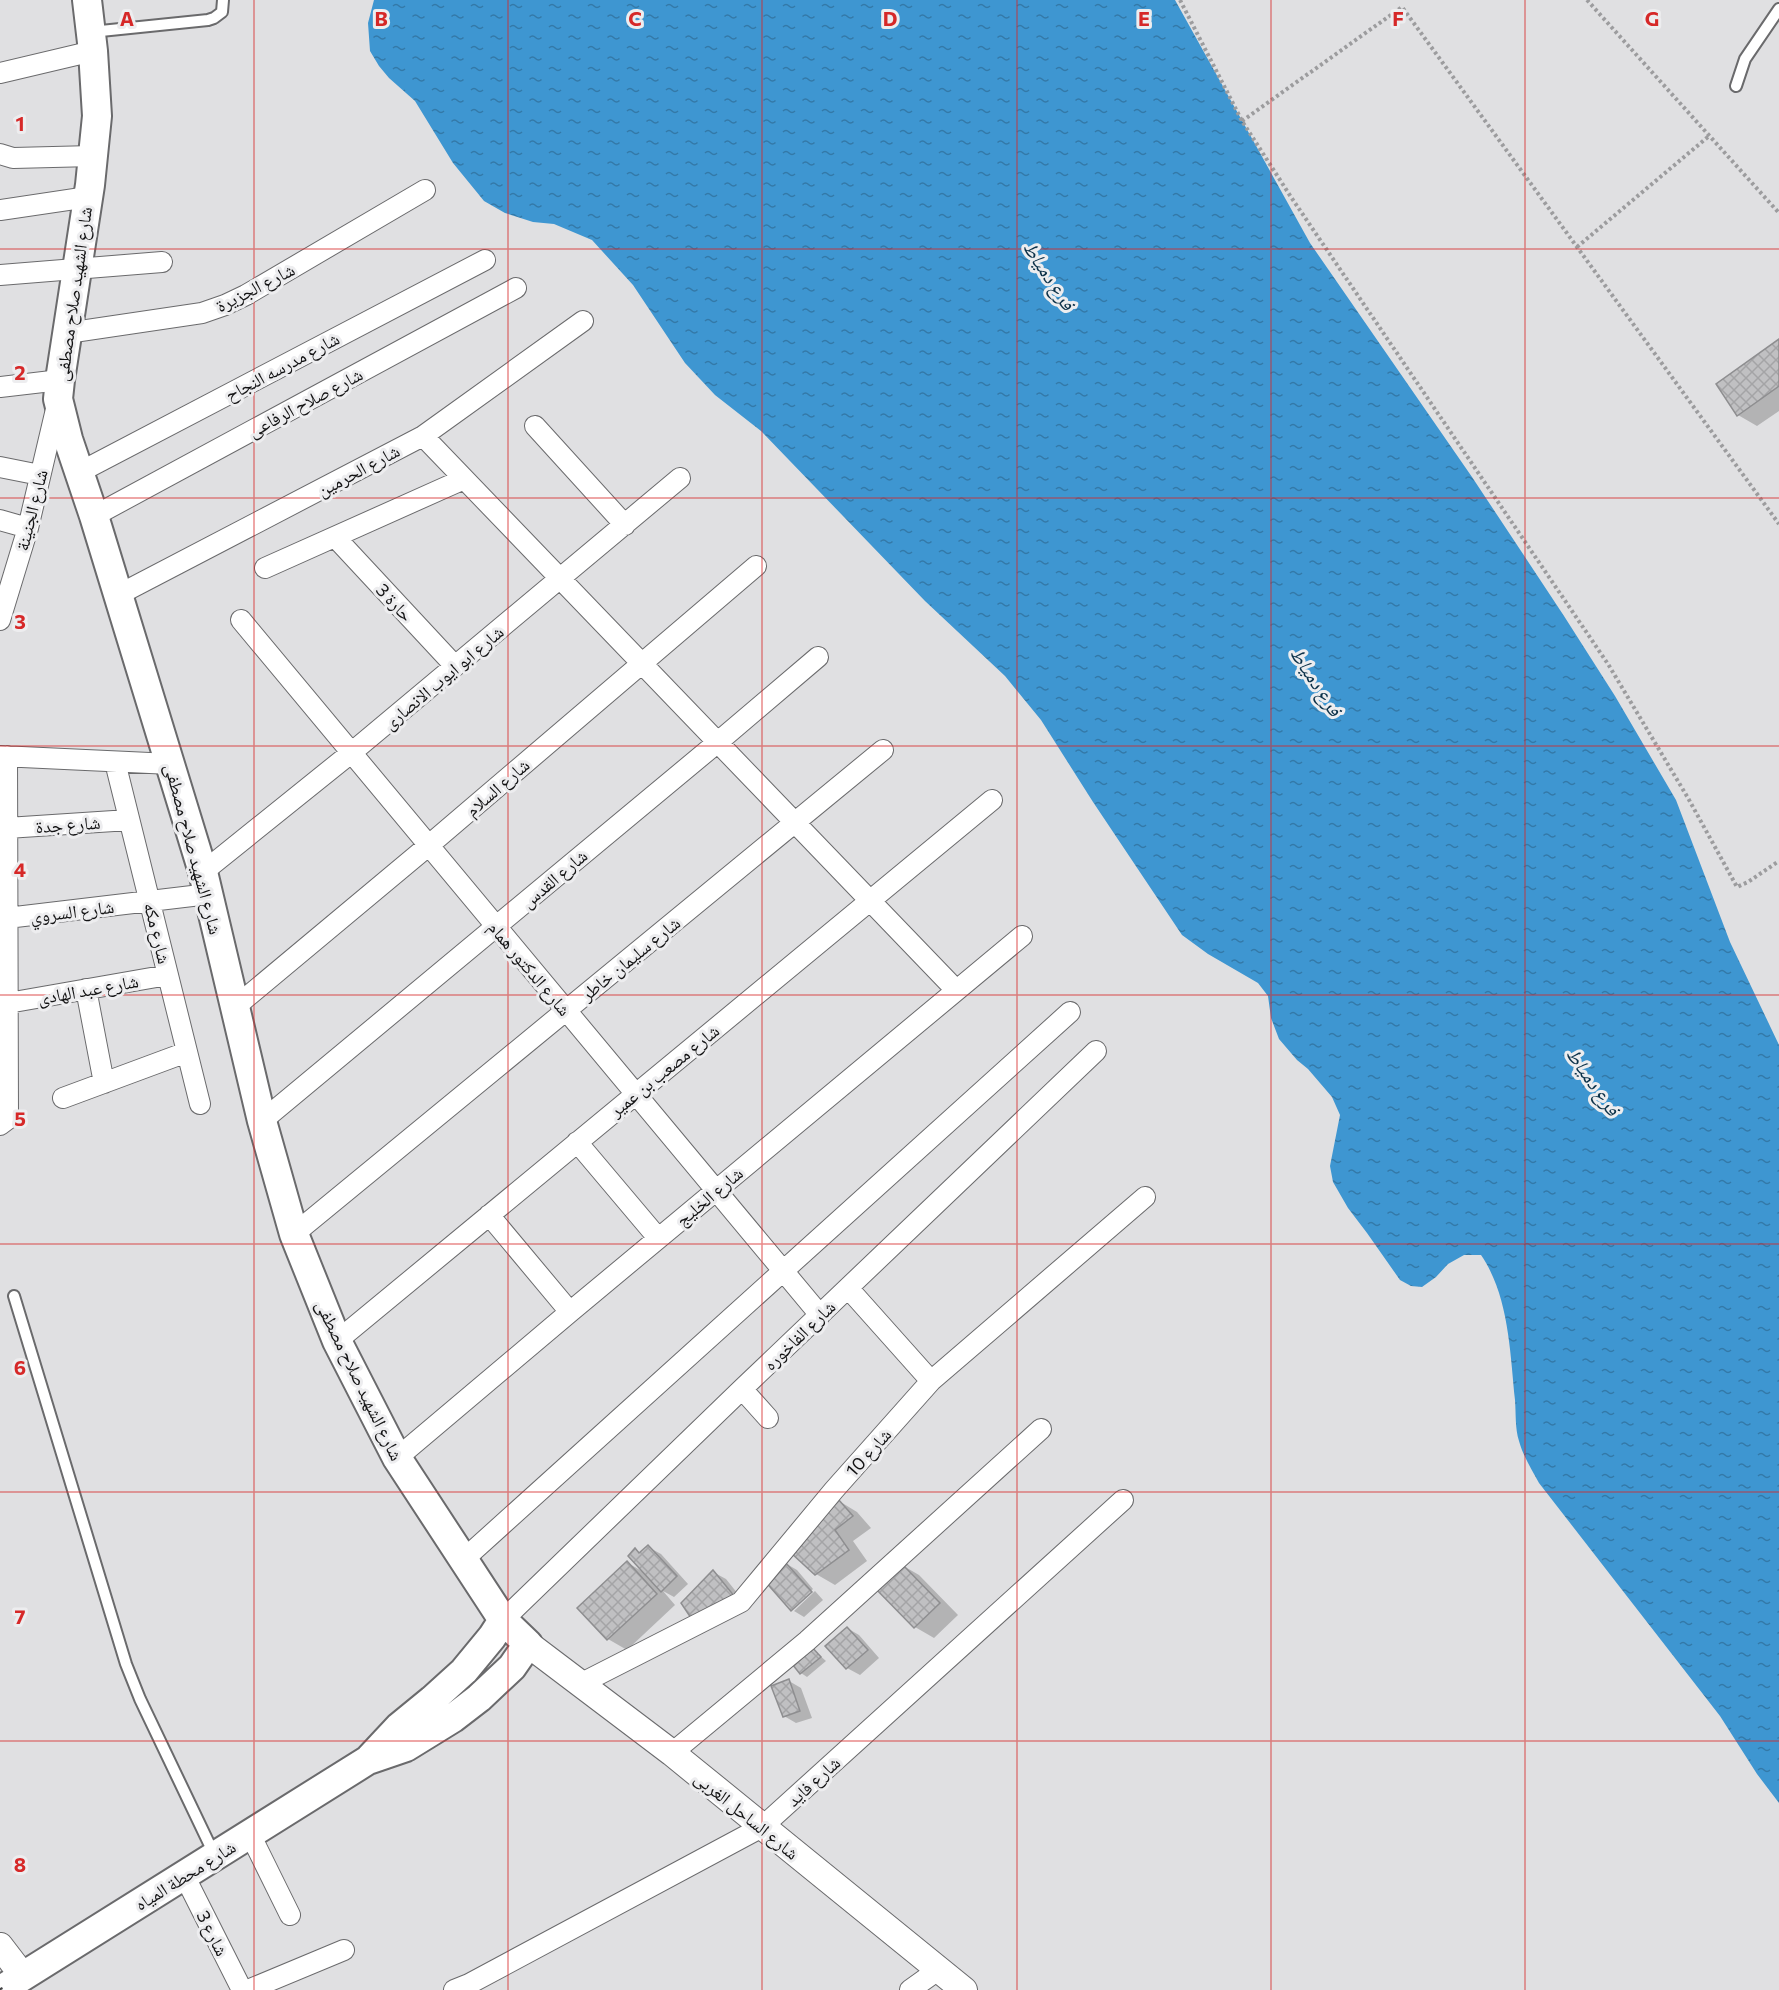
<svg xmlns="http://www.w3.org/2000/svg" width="1779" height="1990" font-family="Commissioner,'Noto Naskh Arabic',sans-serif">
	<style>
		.water { fill: url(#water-ripples) }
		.shadow { fill: #0003 }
		.building { fill: url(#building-cross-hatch); stroke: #8e8e90; stroke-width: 1.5 }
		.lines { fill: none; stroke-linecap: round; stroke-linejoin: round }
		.service-casing { stroke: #6a6a6c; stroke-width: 14 }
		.minor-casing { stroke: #6a6a6c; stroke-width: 22 }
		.tertiary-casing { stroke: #6a6a6c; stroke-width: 28 }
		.secondary-casing { stroke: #6a6a6c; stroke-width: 32 }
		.path { stroke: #9c9c9e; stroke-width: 4; stroke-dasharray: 3 3; stroke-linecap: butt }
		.service { stroke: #fff; stroke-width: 10 }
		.minor { stroke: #fff; stroke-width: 20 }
		.tertiary { stroke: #fff; stroke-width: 26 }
		.secondary { stroke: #fff; stroke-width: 28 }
		.rail { stroke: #434344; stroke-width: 4.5; stroke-dasharray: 9 4.5; stroke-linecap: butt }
		.grid { fill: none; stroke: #d62828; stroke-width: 1.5; stroke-opacity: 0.55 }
		.labels { text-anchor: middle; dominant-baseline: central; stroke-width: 6; stroke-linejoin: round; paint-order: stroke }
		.street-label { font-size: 18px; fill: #131314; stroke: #ededef }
		.water-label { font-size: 20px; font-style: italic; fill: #0b3149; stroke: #ededef }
		.grid-label { font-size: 20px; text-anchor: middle; font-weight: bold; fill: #d62828; stroke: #ededef; stroke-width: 6; stroke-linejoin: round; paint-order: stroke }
	</style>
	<defs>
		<pattern id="water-ripples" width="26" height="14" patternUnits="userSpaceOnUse" patternTransform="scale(1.5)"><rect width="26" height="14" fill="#3e96d1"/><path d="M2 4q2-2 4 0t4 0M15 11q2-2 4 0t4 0" fill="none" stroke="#3379a8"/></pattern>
		<pattern id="building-cross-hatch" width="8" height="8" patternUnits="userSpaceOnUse" patternTransform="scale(1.5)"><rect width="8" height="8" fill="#c0c0c2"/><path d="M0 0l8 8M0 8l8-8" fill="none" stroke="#a4a4a6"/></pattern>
	</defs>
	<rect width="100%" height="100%" fill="#e0e0e2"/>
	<path class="water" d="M374,0H1175L1310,243L1472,477L1564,616L1615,696L1676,800L1730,942L1779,1045V1803L1757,1774L1720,1716L1539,1483C1532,1470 1523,1456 1519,1441C1515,1429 1516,1413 1515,1400C1510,1352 1509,1296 1481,1255H1464L1448,1264L1436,1277L1422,1287L1411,1286L1400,1280L1367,1233L1348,1208L1333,1182L1330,1166L1340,1115L1332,1097L1308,1069L1297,1060L1279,1039L1271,1018L1268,996L1258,983L1208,954L1182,935L1093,802L1041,720L1005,676L925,601L761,431L715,395L685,363L633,285L592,240L554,224L533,222L505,213L484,201L453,163L415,101L389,78L379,66L370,51L368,23Z"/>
	<path class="shadow" d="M1779,341V411L1757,426L1738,415L1718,385Z
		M839,1501L857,1512L871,1528L853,1541L867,1561L835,1585L816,1574Z
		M648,1547L661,1554L688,1584L674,1597L663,1591L675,1605L627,1650L608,1639L628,1563L645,1573L636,1550L641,1553Z
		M785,1563L797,1570L813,1589L793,1607V1610Z
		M900,1564L919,1575L958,1615L934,1638L915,1627Z
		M713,1572L726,1579L746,1604L706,1627Z
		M815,1591L823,1600L804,1617L794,1611Z
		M847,1628L859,1635L879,1658L860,1675L847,1668L827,1646Z
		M809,1646L826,1661L807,1677L801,1673L791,1660Z
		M789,1681L801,1688L812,1718L796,1723L784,1716Z"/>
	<path class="building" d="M1779,339V386L1737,416L1716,384Z
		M838,1499L853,1516L835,1530L849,1550L815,1575L791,1553Z
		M648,1545L677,1576L661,1592L628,1556L635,1548L639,1553Z
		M627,1561L657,1594L607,1640L577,1608Z
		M785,1562L812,1592L791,1611L764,1580Z
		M900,1562L940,1603L914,1628L874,1587Z
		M713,1570L735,1597L693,1621L681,1603Z
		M847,1627L868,1650L846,1669L825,1646Z
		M809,1644L821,1657L800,1674L789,1660Z
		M789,1679L800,1711L783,1717L771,1686Z"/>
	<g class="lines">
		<g class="service-casing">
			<path id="service" d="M91,32L208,20L214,18L222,12L223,0
				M1736,86L1745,59L1779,9
				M14,1296L126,1664L140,1699L215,1856"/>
		</g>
		<g class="minor-casing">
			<path id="minor" d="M0,73L93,51
				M0,154L13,158L93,156
				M0,210L88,197
				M0,275L162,262
				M67,333L202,313L225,305L246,295L425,190
				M0,387L60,380
				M535,426L625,525
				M423,436L956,990
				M0,467L40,475
				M78,473L485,260
				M94,516L516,288
				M0,520L28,528
				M335,537L455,666
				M265,568L464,479
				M118,595L423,436L583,321
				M0,620L28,528L57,405
				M241,620L820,1315
				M0,756L171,764
				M115,762L200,1104
				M7,828L129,820
				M203,872L351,753L680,478
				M7,918L209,894
				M86,989L104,1083
				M8,1003L168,975
				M235,1007L428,846L756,566
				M63,1098L187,1052
				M262,1121L718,742L818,657
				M0,1125L8,1119L7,756
				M577,1142L658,1238
				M489,1215L570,1312
				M294,1234L883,750
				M848,1288L931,1381
				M337,1341L992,800
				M742,1389L768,1418
				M397,1458L570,1312L1022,936
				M463,1560L1070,1012
				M503,1620L742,1389L1096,1051
				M580,1684L741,1602L834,1490L931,1381L1145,1197
				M672,1753L807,1641L1041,1429
				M250,1834L290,1915
				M184,1875L242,1990
				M248,1990L344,1950
				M454,1990L469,1984L762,1827L1123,1500
				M910,1990L938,1970"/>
		</g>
		<g class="tertiary-casing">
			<path id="tertiary" d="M528,1644L672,1753L964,1990
				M0,1946L23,1976"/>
		</g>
		<g class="secondary-casing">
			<path id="secondary" d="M370,1758L399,1727L432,1700L464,1671L492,1637L503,1620
				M1,1990L368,1760L406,1747L453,1718L479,1698L512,1667L528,1644L503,1620L397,1458L337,1341L294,1234L262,1121L203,872L94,516L68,439L58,399L60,380L90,185L97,116L93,51L87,0"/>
		</g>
		<path class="path" d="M1180,0L1242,121L1291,197L1608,664L1688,798L1737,887L1748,882L1779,861
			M1587,0L1779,213
			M1242,121L1402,7L1779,524
			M1577,247L1709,136"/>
		<use href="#service" class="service"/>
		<use href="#minor" class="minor"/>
		<use href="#tertiary" class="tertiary"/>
		<use href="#secondary" class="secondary"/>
		<path class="rail" d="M0,1988L1,1990"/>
	</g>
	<path class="grid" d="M254,0V1990M508,0V1990M762,0V1990M1017,0V1990M1271,0V1990M1525,0V1990M0,249H1779M0,498H1779M0,746H1779M0,995H1779M0,1244H1779M0,1492H1779M0,1741H1779"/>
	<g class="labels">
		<g class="street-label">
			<text transform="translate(255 287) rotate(-27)">شارع الجزيرة</text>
			<text transform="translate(73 294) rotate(-82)">شارع الشهيد صلاح مصطفى</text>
			<text transform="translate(282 366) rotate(-28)">شارع مدرسه النجاح</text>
			<text transform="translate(305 402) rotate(-28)">شارع صلاح الرفاعى</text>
			<text transform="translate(358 470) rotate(-28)">شارع الحرمين</text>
			<text transform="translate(31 510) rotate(-76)">شارع الجنينة</text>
			<text transform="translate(395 602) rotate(47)">حارة 3</text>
			<text transform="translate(443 677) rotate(-40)">شارع ابو ايوب الانصارى</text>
			<text transform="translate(497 787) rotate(-41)">شارع السلام</text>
			<text transform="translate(68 824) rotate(-4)">شارع جدة</text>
			<text transform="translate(194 849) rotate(75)">شارع الشهيد صلاح مصطفى</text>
			<text transform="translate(554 878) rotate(-40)">شارع القدس</text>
			<text transform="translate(72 911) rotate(-7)">شارع السروي</text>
			<text transform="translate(158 933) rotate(76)">شارع مكه</text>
			<text transform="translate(630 958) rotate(-39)">شارع سليمان خاطر</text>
			<text transform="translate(530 968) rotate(50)">شارع الدكتور همام</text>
			<text transform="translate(88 989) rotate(-10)">شارع عبد الهادى</text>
			<text transform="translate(664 1070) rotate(-39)">شارع مصعب بن عمير</text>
			<text transform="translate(709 1196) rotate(-40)">شارع الخليج</text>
			<text transform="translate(799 1335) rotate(-44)">شارع الفاخوره</text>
			<text transform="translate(360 1380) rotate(64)">شارع الشهيد صلاح مصطفى</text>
			<text transform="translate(868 1452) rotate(-48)">شارع 10</text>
			<text transform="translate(813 1781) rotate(-42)">شارع فايد</text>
			<text transform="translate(747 1815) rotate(39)">شارع الساحل الغربى</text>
			<text transform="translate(185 1875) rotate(-32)">شارع محطة المياه</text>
			<text transform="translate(213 1933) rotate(63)">شارع 3</text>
		</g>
		<g class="water-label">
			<text transform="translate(1050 275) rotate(57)">فرع دمياط</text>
			<text transform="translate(1317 681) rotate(57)">فرع دمياط</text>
			<text transform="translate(1594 1081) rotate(55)">فرع دمياط</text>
		</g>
	</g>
	<g class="grid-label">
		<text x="127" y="26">A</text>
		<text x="381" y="26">B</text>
		<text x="635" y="26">C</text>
		<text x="890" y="26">D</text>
		<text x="1144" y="26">E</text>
		<text x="1398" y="26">F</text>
		<text x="1652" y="26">G</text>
		<text x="20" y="131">1</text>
		<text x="20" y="380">2</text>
		<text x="20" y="629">3</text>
		<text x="20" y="877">4</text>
		<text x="20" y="1126">5</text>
		<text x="20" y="1375">6</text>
		<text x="20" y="1624">7</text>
		<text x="20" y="1872">8</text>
	</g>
</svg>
